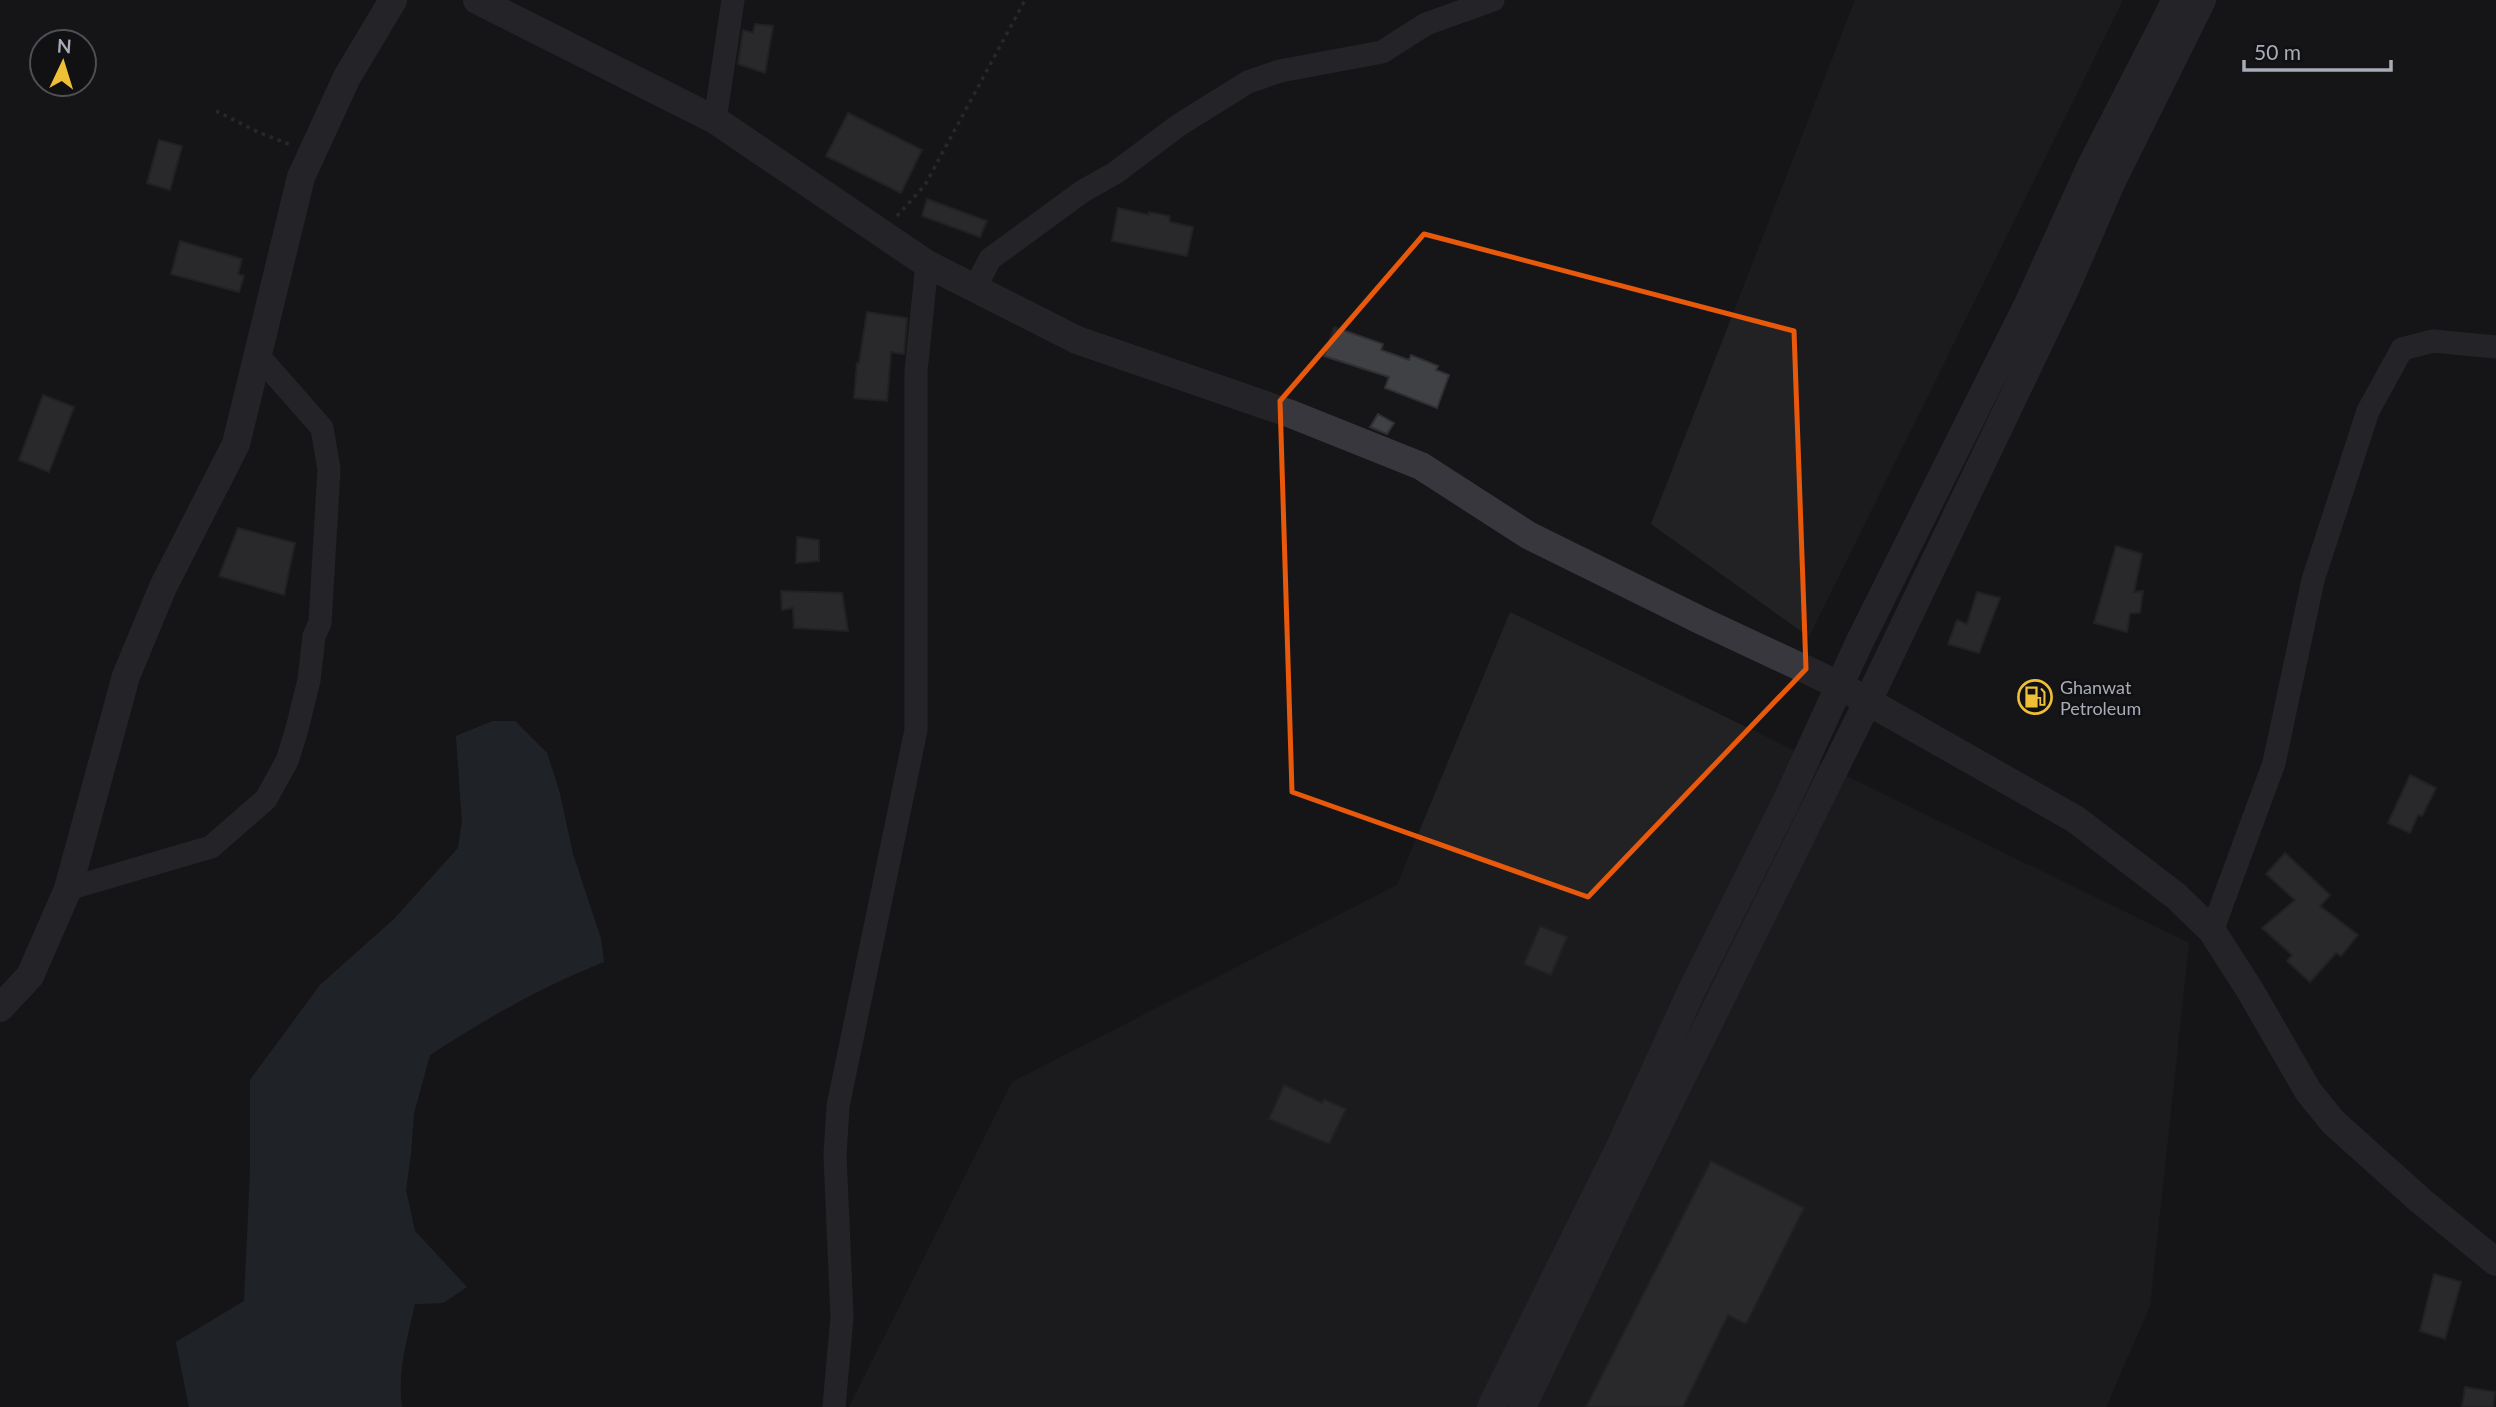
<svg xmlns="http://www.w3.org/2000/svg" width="2496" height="1407" font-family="Lato,sans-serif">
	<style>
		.built { fill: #222225 }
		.water { fill: #2c333b }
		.building { fill: #404145; stroke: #303034; stroke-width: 2 }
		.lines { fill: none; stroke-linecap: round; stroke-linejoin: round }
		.path { stroke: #3d3e44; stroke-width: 3.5; stroke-dasharray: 3.5 5; stroke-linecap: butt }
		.minor { stroke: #37373d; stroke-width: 23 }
		.tertiary { stroke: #37373d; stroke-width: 28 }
		.marked { fill: none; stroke: #e8590c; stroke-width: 5; stroke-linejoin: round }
		.labels { text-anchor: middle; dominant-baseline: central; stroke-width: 5; stroke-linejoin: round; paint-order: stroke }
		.poi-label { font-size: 18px; fill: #a8acb7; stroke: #111113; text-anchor: start }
	</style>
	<rect width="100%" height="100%" fill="#161618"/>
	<path class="built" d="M1855,0H2123L1809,637L1651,524Z
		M1510,612L2189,943L2150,1306L2106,1407H849L1012,1082L1397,885Z"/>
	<path class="water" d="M493,721H515L547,753L559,790L573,854L601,939L604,962C543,986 485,1019 430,1055L414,1113L411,1153L406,1190L415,1231L467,1287L443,1303L415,1304C407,1339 397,1371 402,1407H189L176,1342L244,1301L250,1174V1080L320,985L394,919L458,848L462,822L456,736Z"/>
	<path class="building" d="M755,24L773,26L765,73L738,64L743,30L753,33Z
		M848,113L922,150L901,193L826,156Z
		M159,140L182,146L170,190L147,183Z
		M927,199L987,221L980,237L922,216Z
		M1118,208L1149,215V212L1169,216L1170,222L1193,227L1187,256L1112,241Z
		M180,241L242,259L238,274L244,276L239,292L171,274Z
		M867,312L907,318L904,354L891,352L887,401L854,398L857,363H859Z
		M1334,327L1383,344L1381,350L1409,360L1411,355L1438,366L1436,370L1449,375L1437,408L1385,388L1389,377L1324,356Z
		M43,395L74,407L49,472L19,460Z
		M1378,414L1394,423L1387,434L1370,427Z
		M238,528L295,543L284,595L219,576Z
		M797,537L819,540V561L796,563Z
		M2116,546L2142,554L2134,592L2143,591L2140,613H2130L2127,632L2094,623Z
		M781,591L842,593L848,631L794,628L793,608L782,610Z
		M1977,592L2000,598L1979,653L1948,644L1957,620L1967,624Z
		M2410,775L2436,788L2422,816L2418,815L2410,833L2388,823Z
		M2285,853L2330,895L2320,906L2358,935L2341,956L2336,953L2310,982L2287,961L2292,955L2262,928L2295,900L2266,874Z
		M1540,926L1567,937L1551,975L1524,964Z
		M1284,1085L1322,1103L1324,1099L1346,1109L1329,1144L1269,1119Z
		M1711,1161L1804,1208L1746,1324L1728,1315L1683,1407H1586Z
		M2434,1274L2461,1282L2445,1339L2420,1331Z
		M2465,1387L2495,1392L2493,1407H2462Z"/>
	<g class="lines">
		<path class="path" d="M216,111L258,132L291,145
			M897,216L925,185L1025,0"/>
		<path class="minor" d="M715,120L733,0
			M975,288L990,259L1083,191L1115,173L1179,125L1248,82L1280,71L1382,52L1426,24L1493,0
			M68,889L211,847L266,799L287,761L297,729L309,680L314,636L320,623L329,469L322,428L257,354
			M2212,931L2274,763L2313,580L2368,411L2402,349L2433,341L2496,347
			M834,1407L842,1317L835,1155L838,1106L916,730V371L927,264"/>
		<path class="tertiary" d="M477,0L715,120L927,264L1077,340L1291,414L1421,466L1528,535L1702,621L1839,685L2075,819L2176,896L2212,931L2251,992L2308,1091L2333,1122L2421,1201L2496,1262
			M0,1008L30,976L68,889L126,676L163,587L236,444L301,177L347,77L393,0
			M1491,1407L1620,1147L1691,992L1787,800L1859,643L2029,302L2090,168L2176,0
			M1522,1407L1635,1172L1867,703L2066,287L2112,181L2202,0"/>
	</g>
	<path d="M0 0H2496V1407H0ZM1424,234L1794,331L1806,669L1588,897L1292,792L1280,401Z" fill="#161618" fill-opacity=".55" fill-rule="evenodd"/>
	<path class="marked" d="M1424,234L1794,331L1806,669L1588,897L1292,792L1280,401Z"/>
	<defs>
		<g id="fuel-ring" transform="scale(1.75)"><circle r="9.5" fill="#111113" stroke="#eebf37" stroke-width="1.5"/><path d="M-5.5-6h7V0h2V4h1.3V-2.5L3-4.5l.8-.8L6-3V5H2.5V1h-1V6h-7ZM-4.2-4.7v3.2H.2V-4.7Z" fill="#eebf37"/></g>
	</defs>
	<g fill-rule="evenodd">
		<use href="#fuel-ring" x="2035" y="697"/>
	</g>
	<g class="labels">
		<g class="poi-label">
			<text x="2060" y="687">Ghanwat<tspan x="2060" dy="21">Petroleum</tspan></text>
		</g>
	</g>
	<g transform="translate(63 63) rotate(4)"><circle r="33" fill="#111113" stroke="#4d4f55" stroke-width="2"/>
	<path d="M0-5L12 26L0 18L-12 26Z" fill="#eebf37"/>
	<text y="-10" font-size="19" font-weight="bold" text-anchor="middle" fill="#a8acb7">N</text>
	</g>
	<path d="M2244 60v10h147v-10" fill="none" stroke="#a8acb7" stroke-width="3.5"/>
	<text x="2254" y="60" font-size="21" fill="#a8acb7" stroke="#111113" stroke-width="5" paint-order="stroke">50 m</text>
</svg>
